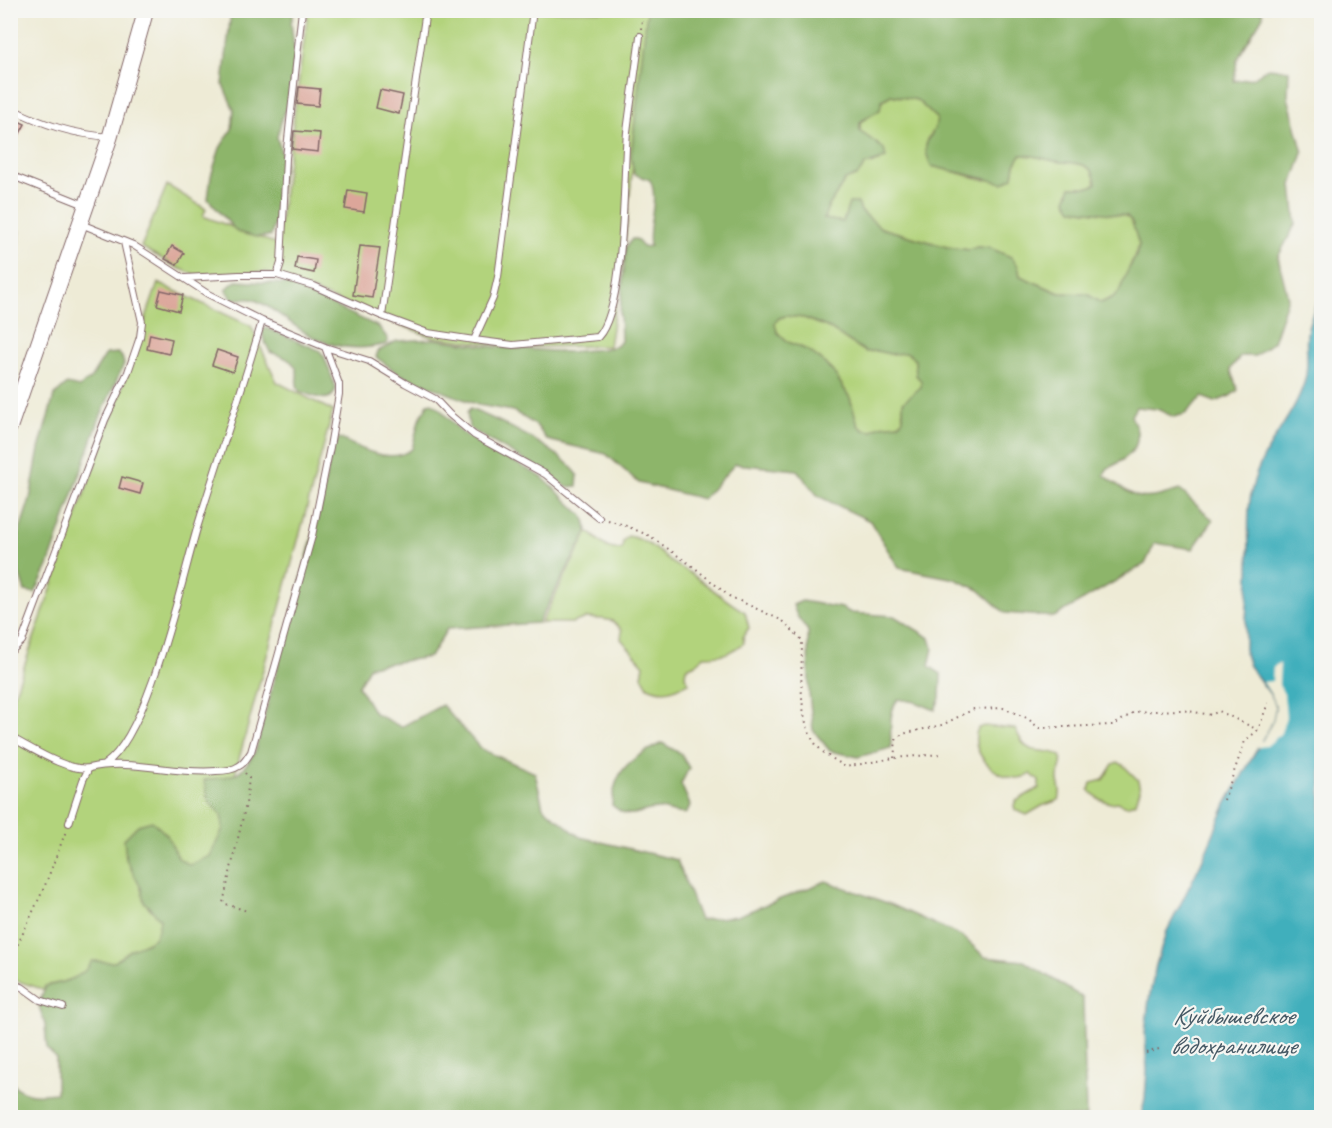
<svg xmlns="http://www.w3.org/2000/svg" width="1332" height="1128" font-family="Caveat,sans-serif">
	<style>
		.green { fill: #b2d37b; stroke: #7e7953; stroke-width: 1.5 }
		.forest { fill: #8db56b; stroke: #6c6a4b; stroke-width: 1.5; fill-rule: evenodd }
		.water { fill: #40afbc; stroke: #456774; stroke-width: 1.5 }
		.pier { fill: #eeebd6 }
		.building { fill: #dca69a }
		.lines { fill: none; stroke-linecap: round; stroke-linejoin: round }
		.service-casing { stroke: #836667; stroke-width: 8 }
		.tertiary-casing { stroke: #836667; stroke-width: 17 }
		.path { stroke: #836667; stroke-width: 2; stroke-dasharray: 1.5 4.5; stroke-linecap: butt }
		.service { stroke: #fff; stroke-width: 6 }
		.tertiary { stroke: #fff; stroke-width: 15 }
		.labels { text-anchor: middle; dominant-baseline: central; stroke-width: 4.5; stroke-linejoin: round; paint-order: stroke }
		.water-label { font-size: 26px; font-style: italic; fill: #465965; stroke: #f6f6f2 }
	</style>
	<rect width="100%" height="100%" fill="#f6f6f2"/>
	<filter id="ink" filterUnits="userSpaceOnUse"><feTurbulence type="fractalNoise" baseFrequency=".0167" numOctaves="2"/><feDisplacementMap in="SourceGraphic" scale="12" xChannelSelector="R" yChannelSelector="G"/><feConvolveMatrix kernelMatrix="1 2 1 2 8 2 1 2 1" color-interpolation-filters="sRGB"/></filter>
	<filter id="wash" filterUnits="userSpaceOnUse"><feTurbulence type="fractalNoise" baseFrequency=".008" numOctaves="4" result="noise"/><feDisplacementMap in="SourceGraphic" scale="24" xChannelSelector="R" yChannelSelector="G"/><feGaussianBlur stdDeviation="1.35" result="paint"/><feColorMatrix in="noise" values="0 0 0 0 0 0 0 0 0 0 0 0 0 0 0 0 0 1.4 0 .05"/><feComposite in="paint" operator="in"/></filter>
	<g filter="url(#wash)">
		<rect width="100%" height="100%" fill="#eeebd6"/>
		<path class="green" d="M308,11H649L623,261L609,346L516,347L431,337L282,279L267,272L196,275L178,268L141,247L167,185L206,209L203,216L277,244Z
			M891,95L917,100L937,119L935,130L927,139L932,166L985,180L1013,176L1015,164L1020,155C1035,155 1041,158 1054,161C1072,164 1094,159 1096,184L1090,187H1071L1085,211C1097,211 1124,209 1132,222C1136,228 1137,238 1139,245L1119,292L1112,298L1100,303L1087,294L1060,293L1020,276L1018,266L1011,257L990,248L977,247L970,250L947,247L881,228L861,211L845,215L843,222L823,219L827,209L845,180L858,175L865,165L879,162L870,139L860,131V122C872,114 878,102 891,95Z
			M11,229L20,231L11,276H10Z
			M158,283L251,326L277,382L333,411L236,770L229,828L208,869L166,918L154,943L97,992L42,989L11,979V704Z
			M786,316L804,318L827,327L866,352L877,351L890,354L907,353L915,360L916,375L921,381V387C910,399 900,400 903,419L899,424L880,426L872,431L864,430L858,425L850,398L834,373L820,359L807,350L786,341L777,332L774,323L779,318Z
			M588,532C603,541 603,551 622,549L623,541L628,536C646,539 658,551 671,562C676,566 682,568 687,571C707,584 724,600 745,612L749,628L743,636L744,643C729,654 723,656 704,656L696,664L686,668L685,676L689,683C672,689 666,695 648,687L642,676L644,665L621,639L622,630L613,621L603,619L586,618L572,623H541Z
			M984,726L1015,729C1018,734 1020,739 1023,743C1033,756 1049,747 1061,756C1064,766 1057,771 1058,780C1059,788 1062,791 1059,800L1042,806L1027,815L1015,810L1014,805L1016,801L1039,788V781L1031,774C1026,776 1022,778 1017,778C994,778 968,751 978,728Z
			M1118,762L1123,765L1138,780L1140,790L1136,802L1127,806L1117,802L1110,803L1099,799L1089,790L1091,783L1103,780L1113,764Z"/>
		<path class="forest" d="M231,11H294L291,23L295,54L291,102L283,114L277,137L284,163L277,213L271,236L256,237L237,232L208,199L211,176L220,148L232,129L234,110L223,85Z
			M1103,11L1113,13L1120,10L1262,11L1263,16L1237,60L1234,81L1253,78L1268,68L1289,70L1288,97L1303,153L1292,185L1296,223L1278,257L1288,298L1273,342L1255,356H1241L1230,369L1238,390L1230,396L1215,402L1202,397L1185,414L1174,417L1157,409L1136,407L1131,416C1147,444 1131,457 1107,469L1104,475C1139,500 1138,503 1180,490L1213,520L1193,549L1155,543L1145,564L1054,617L1005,613L979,590L955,579L899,568L870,521L818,496L797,470L735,464L703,499L639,483L606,454L547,440L536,425L513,411L478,405L399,374L376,357L378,351L397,341L435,339L495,347L567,352L602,349L617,346L621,341L620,312L626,247L632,239H636L643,247L650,246C646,224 660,200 650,180L634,174L631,156L647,11ZM891,95L917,100L937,119C933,144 918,136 931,166L1003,183L1013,177L1015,164L1021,155C1035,155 1041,158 1054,161C1072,164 1094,159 1096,184L1090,187H1071L1066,200L1072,209L1127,216L1132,222L1139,245L1137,254L1127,272L1119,292L1112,298L1101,303L1087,294L1059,293L1020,276L1018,266L1011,257L990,248L977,247L969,250L947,247L881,228L861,211L858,203H849L843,222L824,219L827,209L845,180L858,175L865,165L886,158L884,149L860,131V122L880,110L882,100ZM786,316L804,318L827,327L866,352L877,351L890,354L908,353L915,360L916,375L921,381V387L903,402V419L899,424L880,426L872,431L864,430L858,425L850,398L834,373L820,359L807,350L786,341L777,332L775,323L779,318Z
			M236,281L288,284L379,327L388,339L387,344C359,351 331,348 306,333C289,323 274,308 255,300C249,298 239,299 232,299L226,289Z
			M266,328L319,350L324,356L336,388C332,407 311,395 299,391C294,380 298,380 297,372C295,359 280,356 270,352L264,340L262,331Z
			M118,353L122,357L124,364L100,417L48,566L35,593L25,591L19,573L16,553L19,533L30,499L39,449L54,396L67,384L79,387L91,378L106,354Z
			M432,403L438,407L462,433L475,441L542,477L583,516L586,523L587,532L538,623L447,629L430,657L370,666L358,686L374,713L401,727L442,705L481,749L535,773L543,807L580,837L677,860L700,920L737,916L826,881L890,904L963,937L985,957L1024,961L1083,998L1086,1117L11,1118L10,1080C21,1097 38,1095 56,1093V1058L47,1049L45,1025L39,1006L45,986C65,982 82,979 92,961L115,962C121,957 127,951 134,948C153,940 157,942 160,919L144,902L141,888L126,859L124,839L138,825L152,821L167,835L179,859L190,865L210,856L223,829L221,814L209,802L204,780C234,776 239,778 255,752L319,512L333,441L339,438C361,449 390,465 412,449L419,420L428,404Z
			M470,409C501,421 558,448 578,475L577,486L567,487L543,471L472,430L469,427L467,413Z
			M802,601L842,608L851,613L894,616L930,638L933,648L929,666L941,674L940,698L935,710L916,702L898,699C888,713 891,731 891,748L858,757L830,751L813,730L809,693L808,631L797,616L793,605Z
			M662,743L681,754L689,768L681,784L690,805L687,813C676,816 670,809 658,809C638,809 632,823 612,805C614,768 632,758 662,743Z"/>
		<path class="water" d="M1321,294V1117L1141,1118L1145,1098L1147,1071L1145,1033L1149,999L1156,965L1166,933L1201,863L1226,804L1273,721L1276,707L1273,698L1249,666L1245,654C1244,627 1248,602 1249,576C1250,540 1244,505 1257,472C1269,440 1294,415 1304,383C1310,366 1305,350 1307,333C1309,319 1315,307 1321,294Z"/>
		<path class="pier" d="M1277,664H1280L1279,685L1284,694L1286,717L1281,733L1276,738L1267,746L1253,748L1259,741H1262L1273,721L1276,707L1273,698L1263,682L1272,681L1273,668Z"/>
		<g id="blocks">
			<path class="building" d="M299,87L320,89L318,106L297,104Z
				M380,90L403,95L399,114L376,108Z
				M10,117L25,124L10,152Z
				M294,131L320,133L318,152L292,149Z
				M348,190L367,193L364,212L345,209Z
				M172,246L184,253L177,265L165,259Z
				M360,246L380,248L372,298L353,295Z
				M297,257L316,260L314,273L295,269Z
				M161,290L183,295L179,311L157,305Z
				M150,334L172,339L169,354L147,349Z
				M217,350L238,357L233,372L212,365Z
				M122,477L143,483L140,494L119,488Z"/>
		</g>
	</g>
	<g filter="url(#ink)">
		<use href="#blocks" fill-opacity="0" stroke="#836667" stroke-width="1.5"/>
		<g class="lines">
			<g class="service-casing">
				<path id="service" d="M10,108C44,125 72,134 110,137
					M10,175L85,205
					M81,224L133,245L208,294L262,321L325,347L369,361L405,383L435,399L449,414L474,435L545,474L599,518
					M277,275L281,263L286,158L302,10
					M185,278L239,275H277L314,286L382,316L428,333L474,340L513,345L598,337C626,307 623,176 627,132C631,100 636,68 640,36
					M382,316L426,10
					M474,340L493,298L498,277L533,10
					M10,652L22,641L105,420L128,372L140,337L142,322L124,242
					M10,737C30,747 67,772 89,768
					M105,764C149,735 182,578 198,525C219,457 242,390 262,321
					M69,823L83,780L89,768C131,758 174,775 216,771C223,771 233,770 239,766C244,764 248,756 251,752L312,536L330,447L339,394V384L325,347
					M10,983L22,987L40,1000L63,1007"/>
			</g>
			<g class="tertiary-casing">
				<path id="tertiary" d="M10,426L110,137L146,10"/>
			</g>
			<path class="path" d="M641,29L643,10
				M608,520L624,525L650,536L695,568L729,596L783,621L802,640C802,673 796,727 821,750C828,757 838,761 845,767L894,758L941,754
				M894,758L896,740L902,734L942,725L974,709L1003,708L1027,718L1039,728L1114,725L1134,712L1182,710L1211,715L1219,711L1258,730
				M245,773L249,778L246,804L223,903L247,911
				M1224,800L1245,741L1258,730L1268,703
				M10,961L44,888L66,831
				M1146,1053L1162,1048"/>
			<use href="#service" class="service"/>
			<use href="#tertiary" class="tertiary"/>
		</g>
	</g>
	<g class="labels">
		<g class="water-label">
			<text x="1233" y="1015">Куйбышевское<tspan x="1233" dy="30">водохранилище</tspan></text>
		</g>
	</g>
	<rect width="1332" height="1128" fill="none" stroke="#f6f6f2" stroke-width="36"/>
</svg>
